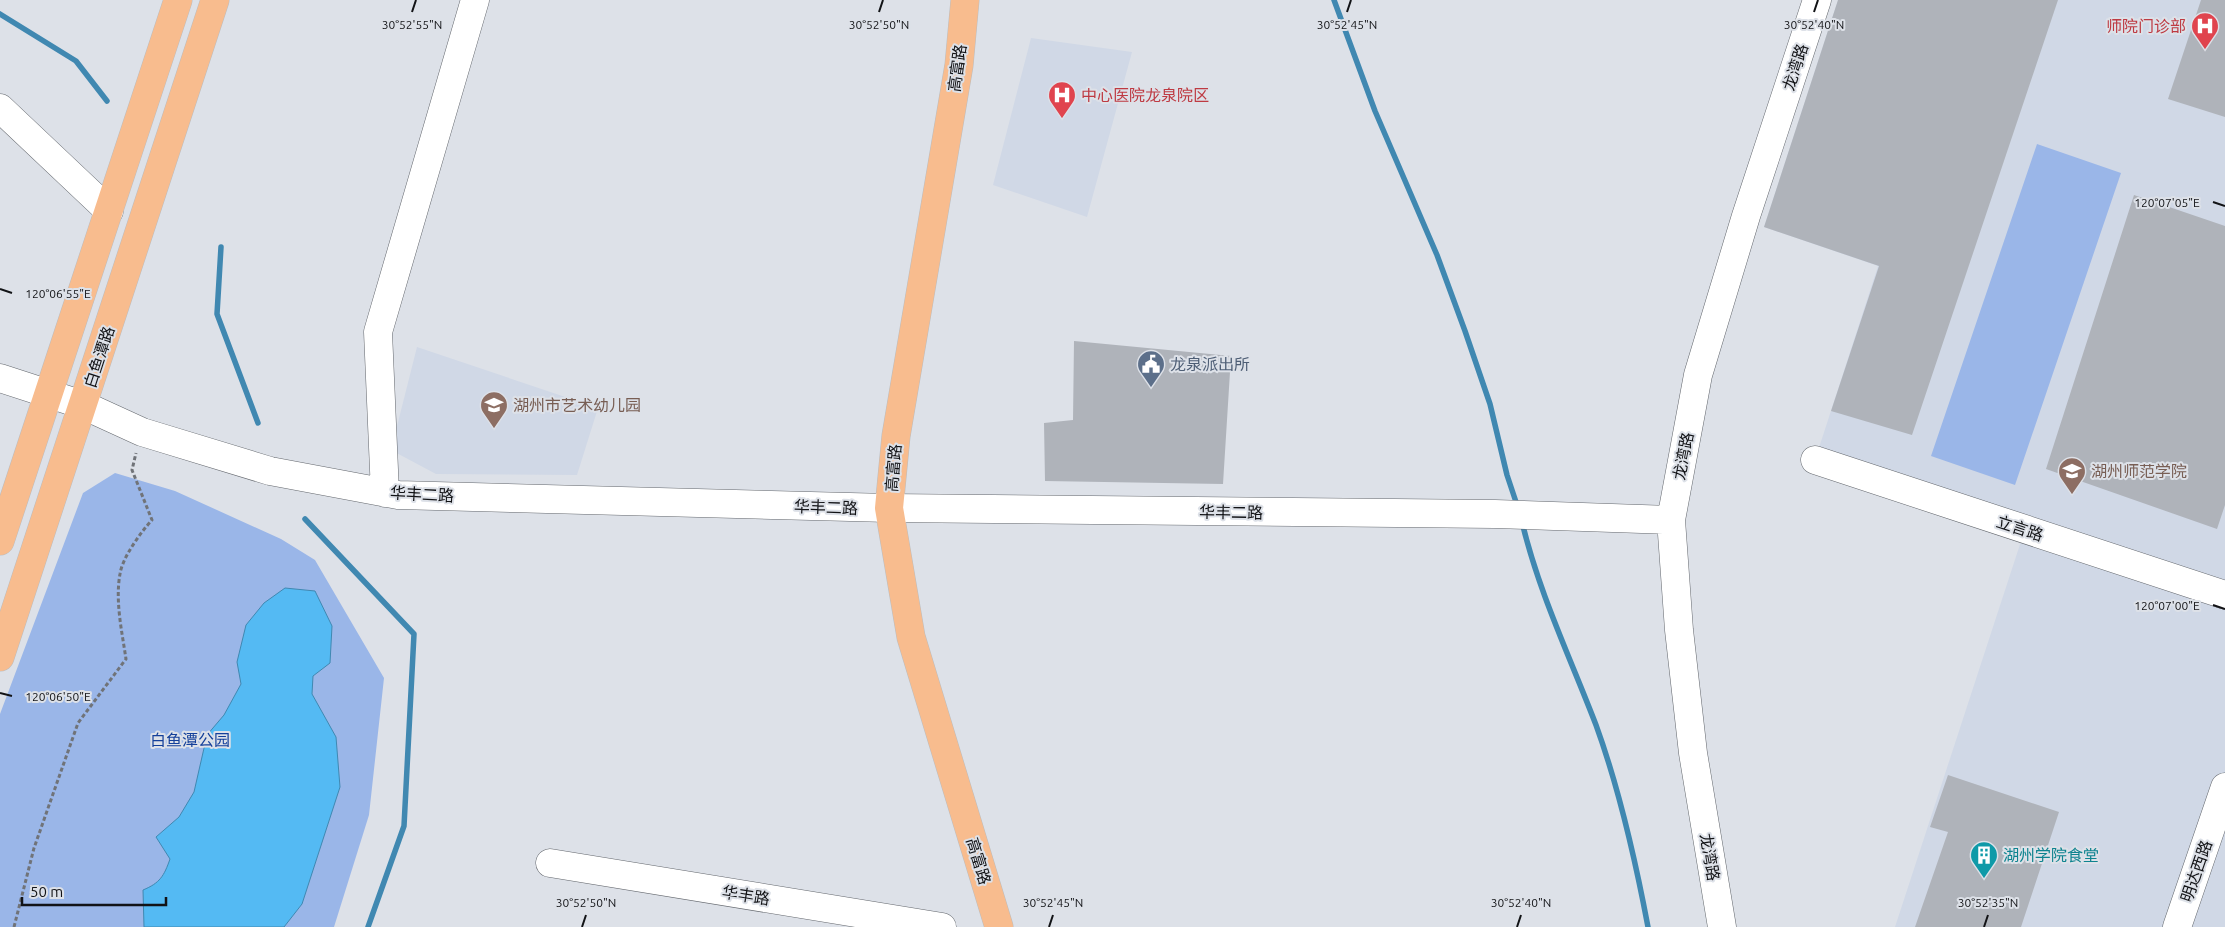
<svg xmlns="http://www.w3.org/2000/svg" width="2225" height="927" font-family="Ubuntu,'Noto Sans SC',sans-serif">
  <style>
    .built { fill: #d0d8e6 }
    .green { fill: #9ab6e8 }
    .water { fill: #54baf3; stroke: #4088b1 }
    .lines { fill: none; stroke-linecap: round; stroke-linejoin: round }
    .stream { stroke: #4088b1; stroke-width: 5.5 }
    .building { fill: #afb3ba }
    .minor-casing { stroke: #64686e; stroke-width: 29 }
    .major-casing { stroke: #bdbdbe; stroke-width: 29 }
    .path { stroke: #707378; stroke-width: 3; stroke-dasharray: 4 2.5; stroke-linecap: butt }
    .minor { stroke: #fff; stroke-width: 28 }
    .major { stroke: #f8bc8e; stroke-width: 28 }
    .ticks { fill: none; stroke: #121316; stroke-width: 2 }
    .labels { text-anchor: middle; stroke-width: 4; stroke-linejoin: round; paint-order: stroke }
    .health-label { font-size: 16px; fill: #be3a42; stroke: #dde1e8; text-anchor: end }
    .street-label { font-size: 16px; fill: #121316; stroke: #dde1e8 }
    .service-label { font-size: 16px; fill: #4e5e75; stroke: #dde1e8; text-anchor: start }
    .education-label { font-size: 16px; fill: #785e54; stroke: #dde1e8; text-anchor: start }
    .park-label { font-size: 16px; fill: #14409a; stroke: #dde1e8 }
    .culture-label { font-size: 16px; fill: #0d838f; stroke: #dde1e8; text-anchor: start }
    .ticks-label { font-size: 12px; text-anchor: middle; fill: #121316; stroke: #dde1e8; stroke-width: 4; stroke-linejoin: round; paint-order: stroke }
  </style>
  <rect width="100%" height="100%" fill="#dde1e8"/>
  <path class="built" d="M1838,0H2225V927H1895L2025,529L1815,460L1878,266L1764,227Z
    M1031,38L1132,52L1087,217L993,185Z
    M417,347L598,408L577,475L436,474L391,450Z"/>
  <path class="green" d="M2037,144L2121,173L2015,485L1931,456Z
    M115,473L175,491L281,539L315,560L384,678L369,815L334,927H0V714L83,493Z"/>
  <path class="water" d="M285,588L315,591L332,626L330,663L313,676L312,694L336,737L340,787L302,904L284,927H144L143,890C160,883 164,876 170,859L156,837L179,817L194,792L207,735L224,715L241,684L237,662L246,625L264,603Z"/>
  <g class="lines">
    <path class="stream" d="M1334,0L1375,111L1437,255L1465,331L1490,404L1507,475L1518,508
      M0,14L76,61L107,101
      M221,247L217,314L258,423
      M305,519L414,634L404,826L368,927
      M1522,522C1539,593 1570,657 1596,725C1620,791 1635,858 1648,927"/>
  </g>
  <path class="building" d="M1838,0H2058L1912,435L1831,411L1879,266L1764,227Z
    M2201,0H2225V117L2168,99Z
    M2134,195L2225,226V505L2217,529L2046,469Z
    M1074,341L1231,356L1223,484L1045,481L1044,423L1073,420Z
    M1948,775L2059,812L2021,927H1915L1948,832L1930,827Z"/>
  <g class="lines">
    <g class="minor-casing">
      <path id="minor" d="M0,108L109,211
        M0,378L83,405L142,432L270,471L398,495L889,508L1495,514L1671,520
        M1815,460L2225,595
        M385,493L378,332L475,0
        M550,863L942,927
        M1722,927L1693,753L1679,630L1671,520L1698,375L1746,216L1817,0
        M2177,927L2225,787"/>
    </g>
    <g class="major-casing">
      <path id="major" d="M965,0L959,65L896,436L889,508L911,637L999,927
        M0,541L178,0
        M0,657L215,0"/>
    </g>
    <path class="path" d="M14,927L34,848L78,723L126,659C122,632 115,601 120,574C122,558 141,532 152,520L132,470L136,453"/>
    <use href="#minor" class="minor"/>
    <use href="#major" class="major"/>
  </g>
  <path class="ticks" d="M412,12L416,0M879,12L883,0M1347,12L1351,0M1814,12L1818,0M2213,202L2225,206M0,289L12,293M2213,605L2225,609M0,693L12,696M582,927L586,915M1049,927L1053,915M1517,927L1521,915M1984,927L1988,915"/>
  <defs>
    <g id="hospital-pin" transform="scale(1.4375)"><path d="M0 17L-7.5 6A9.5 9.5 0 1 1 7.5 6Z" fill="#e0444e" stroke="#dde1e8"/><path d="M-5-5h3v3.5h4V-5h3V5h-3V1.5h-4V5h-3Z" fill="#fff"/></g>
    <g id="civic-pin" transform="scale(1.4375)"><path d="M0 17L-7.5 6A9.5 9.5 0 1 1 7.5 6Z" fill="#5c6f8a" stroke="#dde1e8"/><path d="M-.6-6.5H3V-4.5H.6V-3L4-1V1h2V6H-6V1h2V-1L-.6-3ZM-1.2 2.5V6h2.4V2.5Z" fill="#fff"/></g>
    <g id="school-pin" transform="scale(1.4375)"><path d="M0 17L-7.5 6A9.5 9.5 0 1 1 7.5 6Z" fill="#8d6e63" stroke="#dde1e8"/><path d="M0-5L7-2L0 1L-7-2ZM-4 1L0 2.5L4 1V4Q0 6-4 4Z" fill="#fff"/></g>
    <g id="university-pin" transform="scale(1.4375)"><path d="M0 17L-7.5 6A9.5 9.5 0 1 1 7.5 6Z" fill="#8d6e63" stroke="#dde1e8"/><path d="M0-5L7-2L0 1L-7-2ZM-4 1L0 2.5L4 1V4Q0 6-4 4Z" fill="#fff"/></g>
    <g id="building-pin" transform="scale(1.4375)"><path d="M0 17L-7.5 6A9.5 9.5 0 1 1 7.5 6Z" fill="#0f9aa8" stroke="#dde1e8"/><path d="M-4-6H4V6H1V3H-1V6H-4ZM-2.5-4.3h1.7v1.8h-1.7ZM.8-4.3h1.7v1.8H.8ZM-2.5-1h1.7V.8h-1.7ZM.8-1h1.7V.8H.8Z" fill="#fff"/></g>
  </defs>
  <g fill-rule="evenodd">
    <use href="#hospital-pin" x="2205" y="26"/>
    <use href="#hospital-pin" x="1062" y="95"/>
    <use href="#civic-pin" x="1151" y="364"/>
    <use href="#school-pin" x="494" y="405"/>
    <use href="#university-pin" x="2072" y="471"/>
    <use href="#building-pin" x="1984" y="855"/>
  </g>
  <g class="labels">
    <g class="health-label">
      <text x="2186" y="32">师院门诊部</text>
      <text x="1081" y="101" text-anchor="start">中心医院龙泉院区</text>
    </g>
    <g class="street-label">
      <text transform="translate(1795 67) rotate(-72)" y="6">龙湾路</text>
      <text transform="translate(957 68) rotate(-82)" y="6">高富路</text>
      <text transform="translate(99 357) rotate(-72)" y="6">白鱼潭路</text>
      <text transform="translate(1683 456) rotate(-79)" y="6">龙湾路</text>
      <text transform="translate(893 468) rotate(-85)" y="6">高富路</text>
      <text transform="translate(422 494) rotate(3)" y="6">华丰二路</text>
      <text transform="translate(826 507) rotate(2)" y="6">华丰二路</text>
      <text transform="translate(1231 512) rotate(1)" y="6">华丰二路</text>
      <text transform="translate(2020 528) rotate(18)" y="6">立言路</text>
      <text transform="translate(1710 857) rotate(80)" y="6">龙湾路</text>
      <text transform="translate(979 861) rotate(73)" y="6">高富路</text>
      <text transform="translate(2196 871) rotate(-71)" y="6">明达西路</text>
      <text transform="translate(746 895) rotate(9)" y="6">华丰路</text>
    </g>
    <g class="service-label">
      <text x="1170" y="370">龙泉派出所</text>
    </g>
    <g class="education-label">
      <text x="513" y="411">湖州市艺术幼儿园</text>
      <text x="2091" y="477">湖州师范学院</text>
    </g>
    <g class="park-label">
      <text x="190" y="746">白鱼潭公园</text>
    </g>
    <g class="culture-label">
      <text x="2003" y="861">湖州学院食堂</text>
    </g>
  </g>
  <g class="ticks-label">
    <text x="412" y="29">30°52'55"N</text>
    <text x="879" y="29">30°52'50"N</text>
    <text x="1347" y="29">30°52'45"N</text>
    <text x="1814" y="29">30°52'40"N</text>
    <text x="2167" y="207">120°07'05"E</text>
    <text x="58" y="298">120°06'55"E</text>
    <text x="2167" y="610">120°07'00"E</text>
    <text x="58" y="701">120°06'50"E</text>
    <text x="586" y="907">30°52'50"N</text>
    <text x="1053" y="907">30°52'45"N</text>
    <text x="1988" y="907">30°52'35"N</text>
    <text x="1521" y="907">30°52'40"N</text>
  </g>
  <path d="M22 897v8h144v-8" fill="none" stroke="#121316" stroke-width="2.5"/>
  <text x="30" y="897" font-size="15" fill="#121316" stroke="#dde1e8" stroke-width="4" paint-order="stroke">50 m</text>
</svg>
